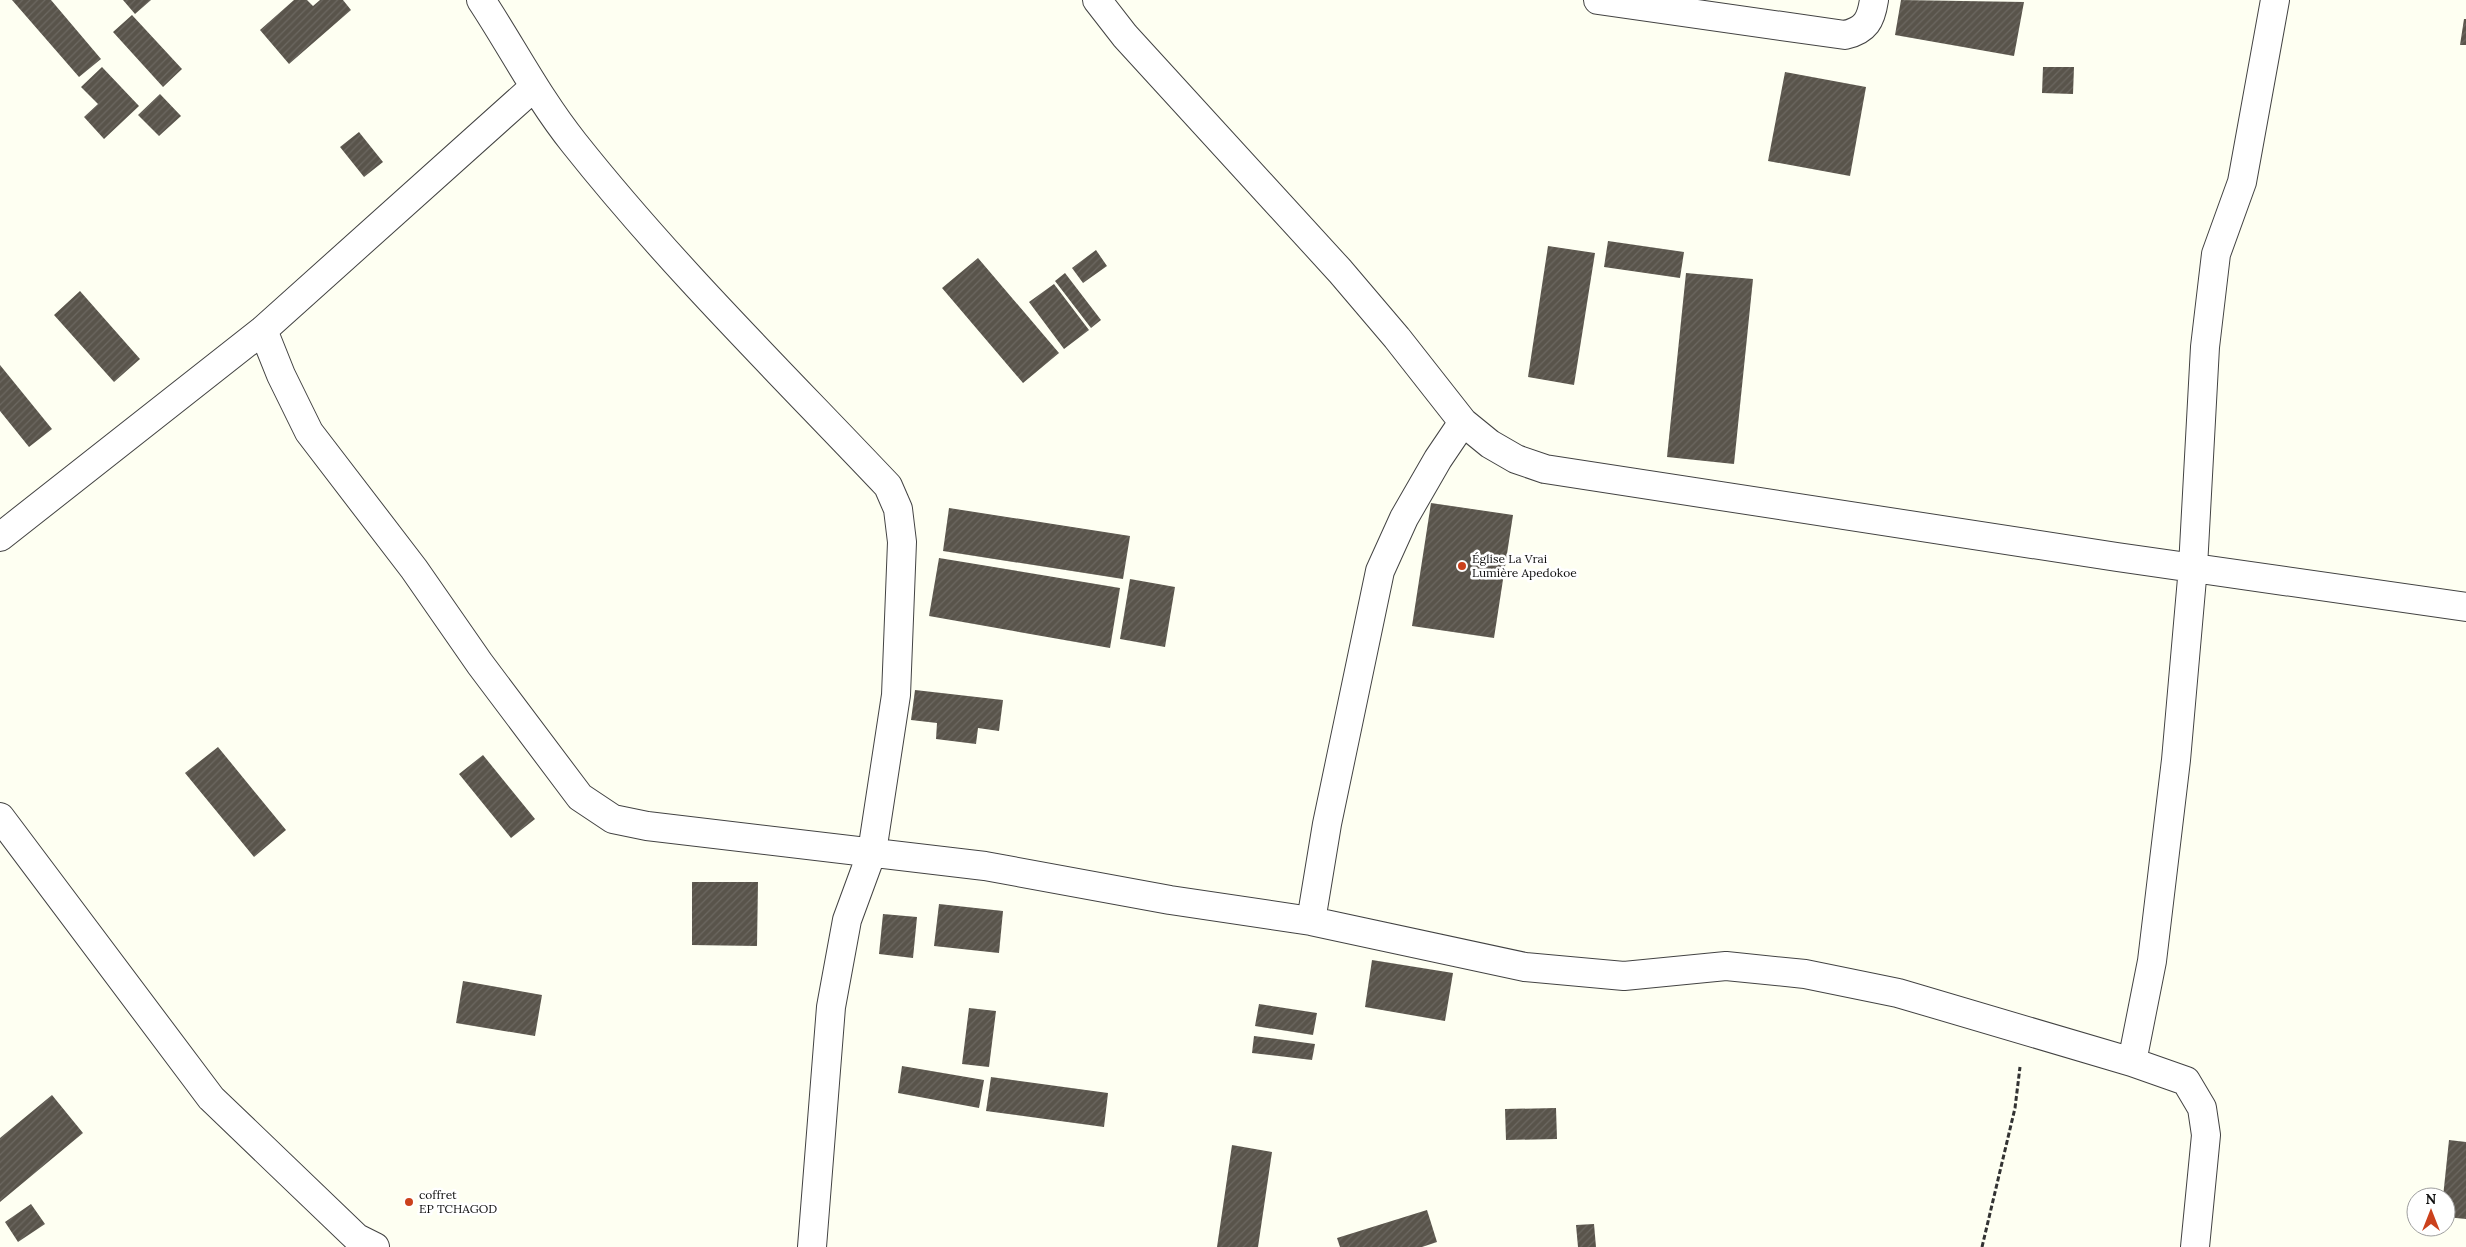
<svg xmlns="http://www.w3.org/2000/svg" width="2466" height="1247" font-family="Lora,serif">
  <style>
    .building { fill: url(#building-hatch) }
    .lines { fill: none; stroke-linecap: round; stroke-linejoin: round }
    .minor-casing { stroke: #434343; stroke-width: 30 }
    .path { stroke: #323232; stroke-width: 3; stroke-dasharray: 5 2.5; stroke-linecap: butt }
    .minor { stroke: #fff; stroke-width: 28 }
    .poi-dot { fill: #cb411c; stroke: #fff; stroke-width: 2 }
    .labels { text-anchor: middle; stroke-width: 5; stroke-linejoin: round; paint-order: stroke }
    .poi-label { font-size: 12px; fill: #101010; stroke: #fff; text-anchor: start }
  </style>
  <defs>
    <pattern id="building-hatch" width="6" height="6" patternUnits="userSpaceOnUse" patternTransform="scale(1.25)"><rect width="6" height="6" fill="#59544b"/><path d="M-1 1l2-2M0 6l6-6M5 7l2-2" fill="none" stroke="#6c6861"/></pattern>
  </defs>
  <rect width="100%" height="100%" fill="#fefff2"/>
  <path class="building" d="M12,0H51L101,59L79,77Z
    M123,0H151L135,14Z
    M294,0H307L313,6L320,0H343L351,10L289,64L260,30Z
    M1901,0L2024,2L2014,56L1895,35Z
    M132,15L182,69L163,87L113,32Z
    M2464,19H2466V45H2460Z
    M102,67L139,106L104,139L84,117L98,104L81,87Z
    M2043,67H2074L2073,94L2042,93Z
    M1785,72L1866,87L1850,176L1768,161Z
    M160,94L181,116L159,136L138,115Z
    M359,132L383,162L364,177L340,147Z
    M1608,241L1684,252L1680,278L1604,267Z
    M1548,246L1595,253L1574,385L1528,377Z
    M1096,250L1107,266L1083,283L1072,268Z
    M978,258L1059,353L1023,383L942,288Z
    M1065,273L1101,320L1091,328L1055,281Z
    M1686,273L1753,279L1734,464L1667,457Z
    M1054,284L1089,330L1064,349L1029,302Z
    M80,291L140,359L114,382L54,315Z
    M0,365L52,429L29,447L0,411Z
    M1431,503L1513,515L1494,638L1412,626Z
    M949,508L1130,536L1123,579L943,551Z
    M939,558L1120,588L1110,648L929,616Z
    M1130,579L1175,587L1165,647L1120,639Z
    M915,690L1003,700L999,731L978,728L976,744L936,739L937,723L911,720Z
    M218,747L286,830L254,857L185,773Z
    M483,755L535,819L511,838L459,774Z
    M692,882H758L757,946L692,945Z
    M939,904L1003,911L999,953L934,946Z
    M883,914L917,917L913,958L879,954Z
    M1372,960L1453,973L1445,1021L1365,1007Z
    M463,981L542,995L535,1036L456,1023Z
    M1259,1004L1317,1013L1313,1035L1255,1026Z
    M969,1008L996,1011L989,1067L962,1064Z
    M1254,1036L1315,1044L1312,1060L1252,1053Z
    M902,1066L984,1080L979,1108L898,1093Z
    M991,1077L1108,1093L1104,1127L986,1111Z
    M52,1095L83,1133L0,1202V1138Z
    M1556,1108L1557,1139L1506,1140L1505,1109Z
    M2449,1140L2466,1142V1219L2446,1217V1197H2443Z
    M1232,1145L1272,1152L1258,1247H1217Z
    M31,1204L45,1224L18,1242L5,1222Z
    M1427,1210L1437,1242L1422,1247H1340L1337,1238Z
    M1594,1224L1596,1247H1578L1576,1225Z"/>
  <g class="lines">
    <g class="minor-casing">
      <path id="minor" d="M481,0C512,47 538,98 574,143C670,264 781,373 888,486L898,509L902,542L896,695L872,852L847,920L831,1007L812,1247
        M1097,0L1125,36L1340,271L1397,338L1463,422L1490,444L1516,459L1545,469L2117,557L2466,607
        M1598,0L1845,35C1866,30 1871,20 1874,0
        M263,330L281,375L309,432L414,569L480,664L580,797L613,819L647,826L985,866L1170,900L1311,921L1525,967L1624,976L1726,966L1805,974L1898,993L2132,1062L2186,1081L2202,1108L2206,1135L2195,1247
        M0,537L263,330L534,87
        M0,817L211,1098L357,1238L375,1247
        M1311,921L1327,824L1380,571L1404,518L1438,459L1463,422
        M2132,1062L2152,961L2176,760L2193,567L2205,347L2216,254L2242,182L2275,0"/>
    </g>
    <path class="path" d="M1982,1247L2015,1108L2020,1067"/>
    <use href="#minor" class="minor"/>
  </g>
  <g class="poi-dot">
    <circle cx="1462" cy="566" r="5"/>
    <circle cx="409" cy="1202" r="5"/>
  </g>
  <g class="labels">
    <g class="poi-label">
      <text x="1472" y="563">Église La Vrai<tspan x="1472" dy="14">Lumière Apedokoe</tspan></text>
      <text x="419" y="1199">coffret<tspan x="419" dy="14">EP TCHAGOD</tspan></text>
    </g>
  </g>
  <g transform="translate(2431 1212)"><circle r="24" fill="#ffffff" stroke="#9f9f9f"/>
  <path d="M0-4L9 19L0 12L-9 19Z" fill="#cb411c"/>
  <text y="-8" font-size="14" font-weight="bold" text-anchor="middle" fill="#101010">N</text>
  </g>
</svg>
